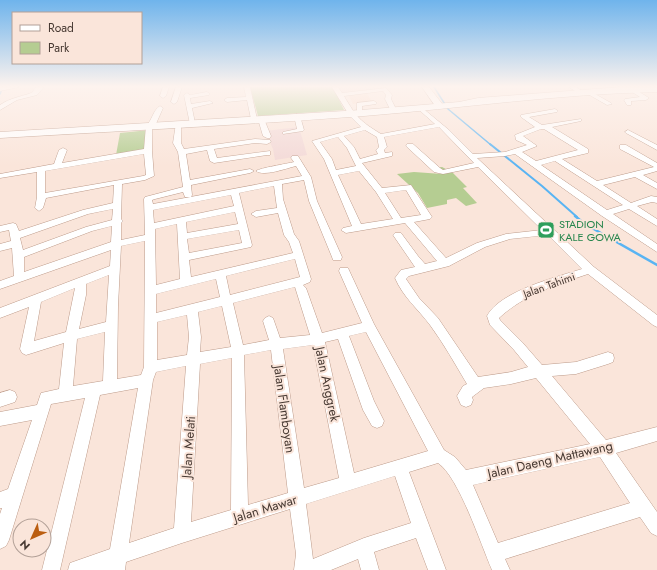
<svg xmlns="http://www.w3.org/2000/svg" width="657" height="570" font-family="Jost,sans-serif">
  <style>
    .built { fill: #fad8c6 }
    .education { fill: #f3d9d7 }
    .green { fill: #b5cd92 }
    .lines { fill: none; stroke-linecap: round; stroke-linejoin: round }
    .stream-far2 { stroke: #59b4f3; stroke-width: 1.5 }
    .stream-far1 { stroke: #59b4f3; stroke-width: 2 }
    .stream { stroke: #59b4f3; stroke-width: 2.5 }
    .minor-casing { stroke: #bd9b8a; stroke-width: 1 }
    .major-casing { stroke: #bd9b8a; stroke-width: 1 }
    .highway-casing { stroke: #bd9b8a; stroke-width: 1 }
    .minor { fill: #fff; fill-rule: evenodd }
    .major { fill: #fff; fill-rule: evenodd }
    .highway { fill: #fff; fill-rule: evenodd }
    .labels { text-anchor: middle; stroke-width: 4; stroke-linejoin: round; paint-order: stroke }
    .leisure-label { font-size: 11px; fill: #27864d; stroke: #fae5da; text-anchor: start }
    .street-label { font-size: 11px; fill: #473932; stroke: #fae5da }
    .near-street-label { font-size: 13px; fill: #473932; stroke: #fae5da }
  </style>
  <rect width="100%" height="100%" fill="#fae5da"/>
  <path class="built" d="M367,93L372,102L353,104L348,94Z"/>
  <path class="education" d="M338,87H383L385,89L341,93Z
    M299,127L307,155L275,160L273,149L265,131Z"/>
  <path class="green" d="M250,87H333L344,110L258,116Z
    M149,130L147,151L116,155L120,133Z
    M442,167L452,172L467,187L463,188L477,203L466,206L456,198L447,200V204L427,208L418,193L397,174L414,172L442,174L436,168Z"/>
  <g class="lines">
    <path class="stream-far2" d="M434,87L448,109L491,145
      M0,94L3,87"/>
    <path class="stream-far1" d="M490,144L542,186L577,217"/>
    <path class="stream" d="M575,216L585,224L657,265"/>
    <g class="minor-casing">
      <path id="minor" d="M0,87H19L0,91Z
        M37,87H44L37,95L17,100L0,110V105C10,98 20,97 31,93C35,91 33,89 37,87Z
        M163,87H169L166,96L163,98L160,96Z
        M176,87H182L177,102L174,104L171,102Z
        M244,87H250L257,119L256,120L251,119L247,100L227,102L224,100L227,98L246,97Z
        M332,87H338L342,93L386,88L392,95L391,99L396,109L395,110L390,109L385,99L386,95L383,91L344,96C357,118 360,121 381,134L435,124L418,109L417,108L420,106L449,130L473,154L505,152L527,145L516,140L515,135L535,127L521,117V115L555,109L558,111L557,112L529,117L542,125L581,119V121L552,127L588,149V153L562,159L597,181L654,167L620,149V145H626L657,163V171L643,175L657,183V189L635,177L603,185L631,203L651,196L657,197V203L652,202L637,206L657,219V226L629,209L613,214L657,244V252L602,216L515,154L505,156L477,158L594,267L657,315V327L653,325L588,274C556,285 525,294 499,318L500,320L522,342L542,365L576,362L608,352L613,354L614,358L613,362L608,364L576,374L552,376L606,440L657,427V441L616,453L657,512V536L651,533L640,517L505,559L510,570H492C481,545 459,477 438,463L409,472L446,570H428L416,538L374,552L379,570H361L358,559L331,570H294L296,554L290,509L182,543L126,562L125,570H68L70,563L110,549L138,388L100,395L60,570H42L85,398L51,404L9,540L6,546L0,549V514L2,508H0V492L8,489L32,420L0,426V412L37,405L41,393L59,389L64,343L26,355L22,353L20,349L29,307L0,318V308L110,266L111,250L0,289V281L14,276L12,248L0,251V244L11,241L9,230L0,232V226L13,223L16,224L19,231L83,210L113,203L114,185L46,198L43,208L39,211L35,208L37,197V172L0,178V174L54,164L59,150L63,148L67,150L62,163L144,149L146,126C152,121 153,110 160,106L163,108L155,126L152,128V151L154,176L145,180L122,184L121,219L123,221L121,223V240L145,235L144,199L145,197L183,187L178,152L173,143L176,123L181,124V143L184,149L255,139L270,140L271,142L267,144L255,143L214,149L217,158L270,151V155H267L214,163L210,161L207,150L186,154L190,180L250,169L254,171L250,173L191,185L192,195L191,197H185L183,192L155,199L152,200L153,204L302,176L296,166C287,168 264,177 256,171C260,168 286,164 294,162L291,158L292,156H298L311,177L317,201L342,257L341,260H333L332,257L309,201L304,180L282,184L283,199L294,234L299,241L311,279L310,282L303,285L306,288L322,333L362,323L339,271L340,268H348L374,324L444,450L455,457L466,470L590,444L536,378L511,384L484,388L472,397L473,400L471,405L466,407L461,405L457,396L463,386L467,384C455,364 444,344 430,325C418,309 403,297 395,278L401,270L415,267L393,235L395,233H401L418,256L425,264L437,261L405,223L346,233L341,230L343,228L352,226L324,159L312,141L361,127L349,115ZM439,127L474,163L443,170L440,168L413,144H407L406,146L434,172L443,174L478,167L542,230L506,234L477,243L446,258L414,222L430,219L432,217L411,185L382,188L362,163L392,156V152L385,153L384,150L387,147L384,137ZM541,129H544L578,150L536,161L522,152L537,146L523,136ZM365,130L377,137L379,147L376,150L378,154L360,159L354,147L344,136ZM338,137L347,148L356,166L336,170L332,159L320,142ZM144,154L146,175L143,176L45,193V171ZM555,161L623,205L607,210L541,165ZM359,171L376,192L393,219L361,224L338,175ZM274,186L277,208L256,211L251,214L256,217L278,213L284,235L289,242L293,253L191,277L189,260L251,247L252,245L239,193ZM406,190L421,215L401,218L385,193ZM231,195L234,206L154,223L153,210ZM113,209L112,220L86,227L23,250L20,238L88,214ZM235,212L238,224L187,233L186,222ZM177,224L180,279L156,285L155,229ZM112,226L111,242L24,272V257L92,231ZM239,230L242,243L189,253L187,239ZM548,235L582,269C557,277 500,291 487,316L490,325L514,350L528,367L511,372L478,377L438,318L419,298L406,279L409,276L449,266L485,247L510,239ZM145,241L144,367L141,375L117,379L118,306L121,246ZM295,259L300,277L230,295L226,276ZM109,275L106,322L79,329L86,295V284ZM216,279L220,297L156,313V294ZM295,287L310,335L280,338L273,318L269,316L265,318L263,321L269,340L243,345L233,303ZM75,288L66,332L34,341L41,302ZM222,306L231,347L200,352L201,337L198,312ZM187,315L189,337L187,355L157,360V322ZM105,332L103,381L73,386L77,339ZM366,332L428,451L354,473L325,342L338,339L363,410L372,426L377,428L382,426L384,421L374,401L349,336ZM313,345L339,478L304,488L283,349ZM271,350L288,493L248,505L244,355ZM232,358L231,510L191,522L200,364ZM186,366L174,528L129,543L153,380L156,372ZM600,457L630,503L498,543L473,485ZM395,476L411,523L364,538L313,559L306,504Z
        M569,87H576L585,93L580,94Z
        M629,88H633L649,98L646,100L631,101V105H627L624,100L625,99L640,97L629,90Z
        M588,90L611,103L612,104L607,105L586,93L585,92Z
        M207,92L210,94L209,95L190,98L191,104L210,101L213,103L192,108L195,123L190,124L184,95L187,93L190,95Z
        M374,101L377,103L376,104L362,106V112L357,111V103Z
        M297,114L300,116L304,130L303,131L283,134V132L297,129L294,116Z
        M261,117L264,119L271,136L270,138H267L263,136L258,119Z
        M628,130L657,145V150L626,133L625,132Z
        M10,390L15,392L17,397L15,402L0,407V393Z"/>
    </g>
    <g class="major-casing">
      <path id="major" d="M422,87H429L443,105L442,107H436Z"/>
    </g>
    <g class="highway-casing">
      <path id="highway" d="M621,87H657V92C559,94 462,108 364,116C243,125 121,131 0,138V132L361,110L459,102L478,98Z"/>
    </g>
    <use href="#minor" class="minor"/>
    <use href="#major" class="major"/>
    <use href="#highway" class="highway"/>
  </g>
  <linearGradient id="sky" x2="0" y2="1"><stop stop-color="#6fb4ec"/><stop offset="0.52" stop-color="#fdf3ee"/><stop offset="1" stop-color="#fdf3ee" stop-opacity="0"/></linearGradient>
  <rect width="657" height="166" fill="url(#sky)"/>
  <defs>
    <g id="stadium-square" transform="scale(0.9)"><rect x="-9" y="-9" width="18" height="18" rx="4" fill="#2e9e5b" stroke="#fae5da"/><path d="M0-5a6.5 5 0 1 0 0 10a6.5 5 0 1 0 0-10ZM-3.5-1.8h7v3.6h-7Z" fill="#fff"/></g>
  </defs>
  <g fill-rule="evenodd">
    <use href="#stadium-square" x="546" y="230"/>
  </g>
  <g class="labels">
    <g class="leisure-label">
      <text x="559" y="228">STADION<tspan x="559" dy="13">KALE GOWA</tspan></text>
    </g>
    <g class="street-label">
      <text transform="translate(549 285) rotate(-20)" y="4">Jalan Tahimi</text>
    </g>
    <g class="near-street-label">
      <text transform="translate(328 384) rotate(78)" y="5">Jalan Anggrek</text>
      <text transform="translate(285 409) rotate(82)" y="5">Jalan Flamboyan</text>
      <text transform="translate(188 447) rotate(-86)" y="5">Jalan Melati</text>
      <text transform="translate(550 459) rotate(-13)" y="5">Jalan Daeng Mattawang</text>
      <text transform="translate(265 508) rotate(-17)" y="5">Jalan Mawar</text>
    </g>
  </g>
  <rect x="12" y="12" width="130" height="52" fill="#fae5da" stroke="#b2a097"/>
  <rect x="20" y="25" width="20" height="6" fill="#ffffff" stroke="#b2a097"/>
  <text x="48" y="32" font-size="12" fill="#473932">Road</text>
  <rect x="20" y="42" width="20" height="12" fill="#b5cd92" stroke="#b2a097"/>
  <text x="48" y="52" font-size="12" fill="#473932">Park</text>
  <g transform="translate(32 538) rotate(225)"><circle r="19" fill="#fae5da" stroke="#b2a097"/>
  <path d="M0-3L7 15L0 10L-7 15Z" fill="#bb5e11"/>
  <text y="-6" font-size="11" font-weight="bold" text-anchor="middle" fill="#473932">N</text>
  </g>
</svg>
